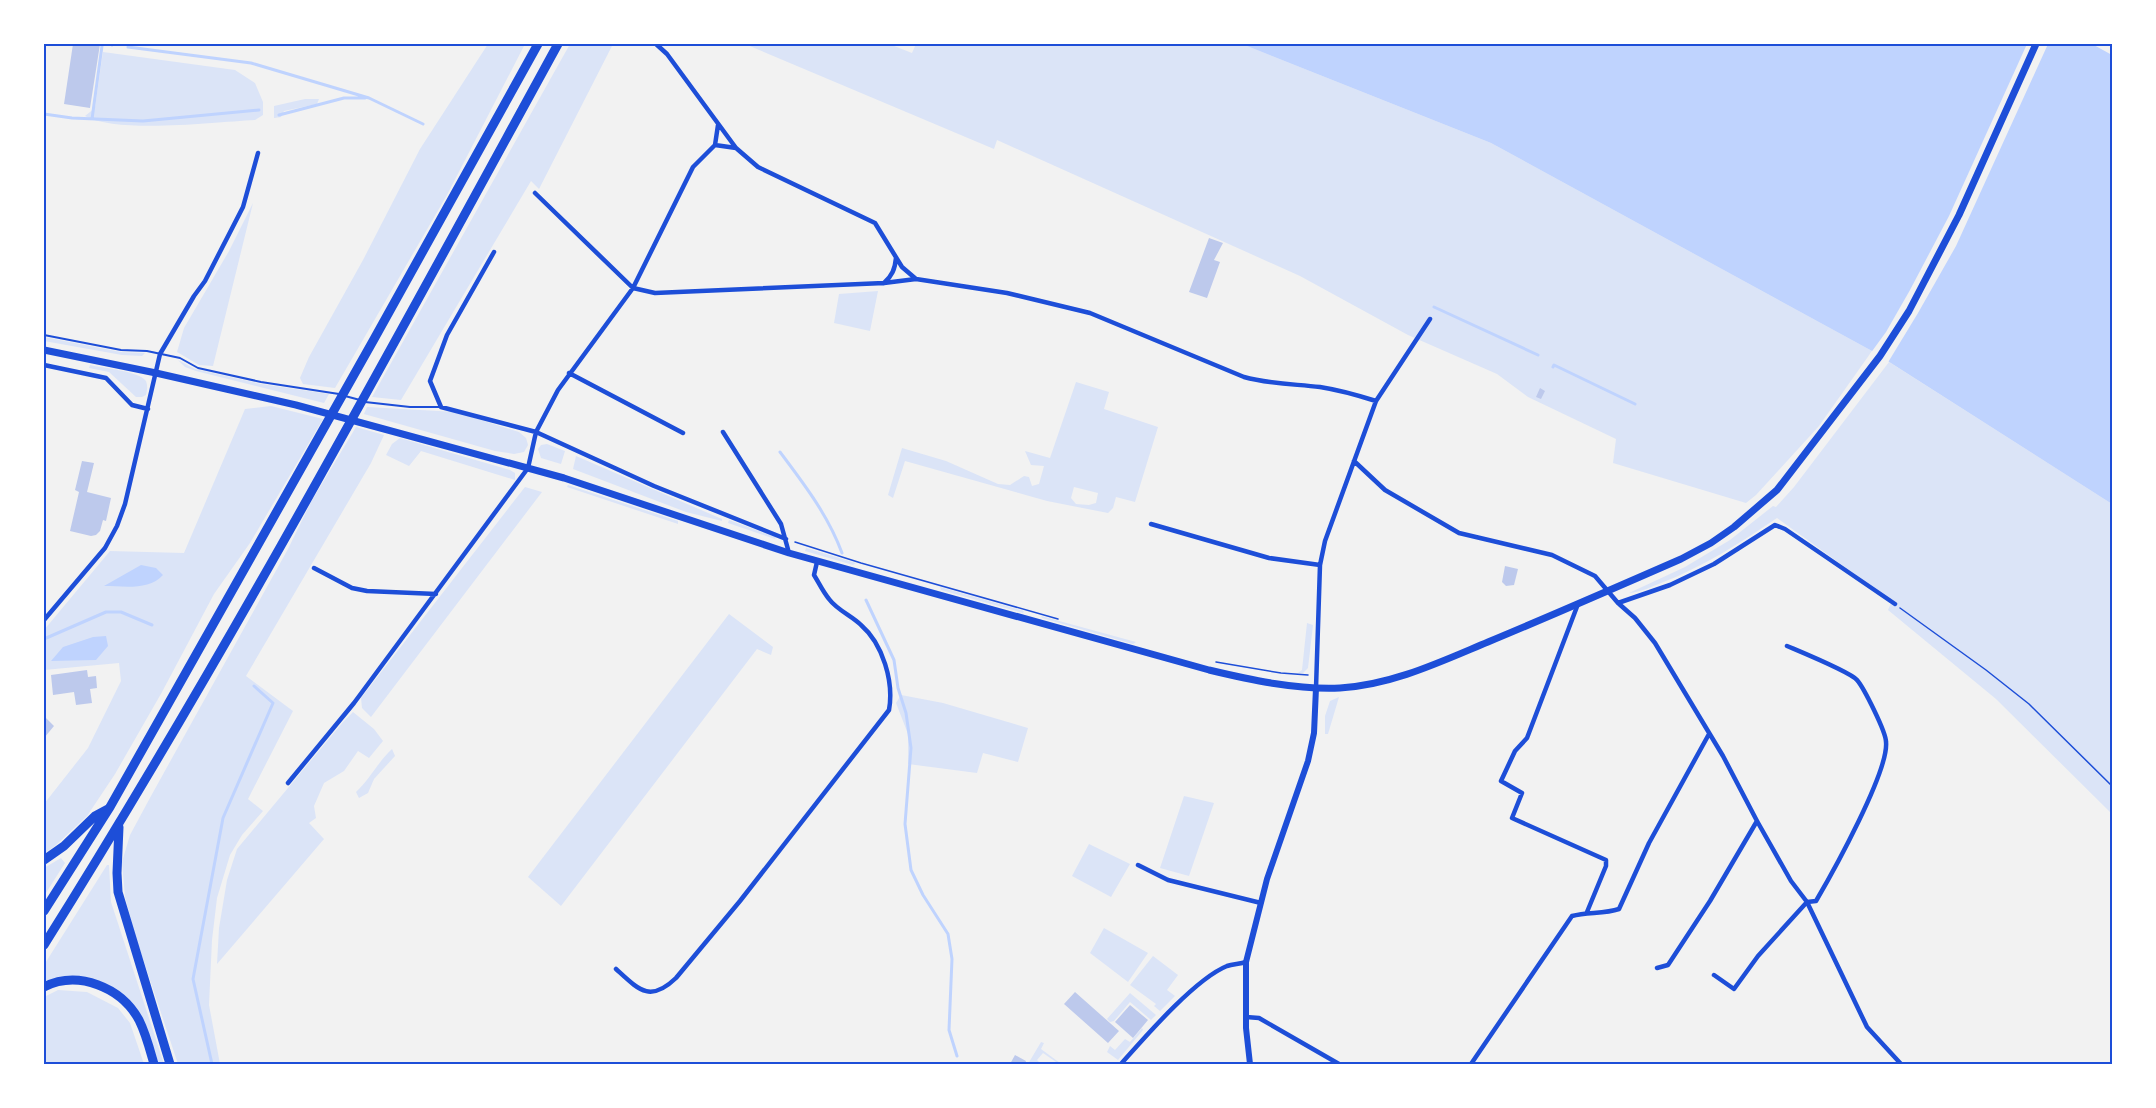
<svg xmlns="http://www.w3.org/2000/svg" width="2156" height="1108" font-family="'IBM Plex Serif',serif">
  <style>
    .green { fill: #dbe4f7; fill-rule: evenodd }
    .water { fill: #bfd3fe }
    .pier { fill: #f2f2f2 }
    .lines { fill: none; stroke-linecap: round; stroke-linejoin: round }
    .stream { stroke: #bfd3fe; stroke-width: 3 }
    .building { fill: #bdc9ec }
    .path { stroke: #1d4ed8; stroke-width: 1.5 }
    .service { stroke: #1d4ed8; stroke-width: 2 }
    .minor { stroke: #1d4ed8; stroke-width: 4.5 }
    .tertiary { stroke: #1d4ed8; stroke-width: 6 }
    .secondary { stroke: #1d4ed8; stroke-width: 7 }
    .motorway { stroke: #1d4ed8; stroke-width: 9 }
    .neatline { fill: none; stroke: #1d4ed8; stroke-width: 2 }
  </style>
  <rect width="100%" height="100%" fill="#f2f2f2"/>
  <path class="green" d="M488,44H525L447,195L335,388L303,384L300,378L309,357L363,260L420,149Z
    M570,44H613L539,189L531,181L401,400L372,397Z
    M745,44H889L912,53L916,44H1242L1491,143L1872,351L1819,426L1756,495L1746,503L1613,463L1616,439L1528,397L1497,374L1408,335L1300,276L997,140L994,149Z
    M103,52L235,70L255,83L263,102V115L255,120C215,122 117,134 85,116L95,108Z
    M305,99H319L317,104L284,111L281,117L274,118V106Z
    M253,203L213,366L199,365L177,352L184,328L229,251Z
    M878,291L870,331L834,323L839,294Z
    M44,337L121,352L145,353L142,356L122,355L44,341Z
    M178,360L195,369L261,384L329,394L324,403L196,371L185,367Z
    M1889,362L2112,504V814L1996,699L1888,610L1892,601L1777,518C1740,543 1703,567 1661,583C1651,587 1641,592 1629,593L1685,567L1730,540L1773,506L1776,507L1794,487Z
    M90,365C102,368 139,371 146,381C148,386 147,391 146,395L142,397H136L109,372L89,368Z
    M1076,382L1109,392L1104,409L1158,427L1135,502L1116,497L1113,508L1108,513L1047,501L905,461L893,498L888,495L902,448L946,461L998,484L1010,485L1024,476L1029,477L1032,486L1039,484L1044,466L1031,465L1025,451L1050,458ZM1074,487L1098,493L1096,503L1089,505L1076,504L1071,498Z
    M271,406L323,419L250,543L214,594L162,692L115,774L87,816L56,845L44,854V804L88,748L121,681L119,663L44,670V630L110,551L184,553L245,409Z
    M367,407L456,412L519,432L526,438L528,445L524,452L514,454L495,451L364,414Z
    M356,427L384,435L371,463L246,676L293,711L248,799L263,811L242,835L230,855L217,898L212,940L209,1005L220,1064H178L135,935L125,897L122,862L130,835L151,796L288,549L311,502Z
    M400,438L510,470L515,473V480L421,451L409,466L386,455L392,444Z
    M547,444L565,451L561,464L541,458L538,449L541,445Z
    M576,456L722,519V521L686,512L573,469Z
    M568,485L678,521V524L567,487Z
    M525,487L542,492L371,717L362,708L361,698Z
    M729,520L776,537L775,539L728,523Z
    M806,548L856,563L853,565L805,551Z
    M940,587L1024,611L1023,613L941,590Z
    M729,614L773,647L771,655L757,649L561,906L528,877Z
    M1041,616L1136,642L1133,644L1042,618Z
    M1307,623L1313,625L1308,668L1303,673H1298L1302,670Z
    M901,695L943,703L1028,728L1018,762L983,753L977,773L908,764V734L896,703Z
    M1339,697L1328,734H1325V716L1330,701Z
    M353,712L374,729L383,741L369,758L358,751L344,771L324,783L314,806L316,818L309,823L324,839L217,964L219,928L227,880L237,849L343,722Z
    M392,749L395,756L374,779L368,793L359,798L356,792C370,779 378,762 392,749Z
    M1184,796L1214,803L1189,876L1160,868Z
    M1089,844L1130,864L1111,897L1072,876Z
    M61,858L65,863L44,896V868Z
    M107,865H109L111,902L164,1064H159L146,1025L105,985L44,983V965Z
    M1104,928L1148,953L1128,982L1090,953Z
    M1153,956L1178,975L1167,990L1175,996L1160,1011L1154,1006L1156,1004L1130,985Z
    M58,990L87,992L118,1008L130,1023L144,1064H44V997Z
    M1130,993L1156,1015L1151,1020L1130,1002L1114,1021L1110,1022L1107,1019Z
    M1142,1028L1143,1030L1118,1060L1107,1052L1110,1046L1115,1050L1125,1039L1130,1042Z
    M1041,1042L1044,1043L1041,1049L1060,1063L1059,1064L1043,1053L1037,1060L1039,1062L1037,1064H1028Z"/>
  <path class="water" d="M1242,44H2092L2112,55V504L1872,351L1491,143Z
    M141,565L156,568L163,575C149,591 123,586 104,586Z
    M106,636L108,646L96,660L51,661L63,647L93,637Z"/>
  <path class="pier" d="M2027,44H2048L1956,246L1918,313L1887,364L1870,354L1886,332L1910,290L1949,216Z"/>
  <g class="lines">
    <path class="stream" d="M111,44L112,45
      M128,47L251,63L369,98L423,124
      M44,114L72,118L143,121L259,110
      M279,115L344,98H365
      M92,119L102,46
      M1434,307L1538,355
      M1553,367L1554,365L1635,404
      M780,452C804,484 828,515 842,553
      M866,600L894,660L898,688L906,713L911,748L905,824L911,870L923,895L948,934L952,959L949,1030L957,1056
      M44,639L106,612H121L152,625
      M212,1064L193,979L223,818L273,703L254,686"/>
  </g>
  <path class="building" d="M73,44H100L90,108L64,104Z
    M1209,238L1223,243L1214,260L1220,262L1207,298L1189,292Z
    M1540,388L1545,391L1541,399L1536,397Z
    M82,461L94,463L87,492L111,498L106,521L103,520L100,531L96,535L91,536L70,531L79,492L75,490Z
    M1505,566L1518,569L1514,585L1506,586L1502,582Z
    M87,670L88,677L96,676L97,688L90,689L92,703L76,705L74,692L53,695L51,675Z
    M44,716L54,726L44,738Z
    M1075,992L1119,1031L1108,1043L1064,1004Z
    M1130,1005L1148,1020L1133,1038L1115,1022Z
    M1015,1055L1026,1061L1025,1064H1010Z"/>
  <g class="lines">
    <path class="path" d="M795,542L861,563L1058,619
      M1900,608L1986,670L2029,704L2112,786
      M1216,662L1281,673L1308,675"/>
    <path class="service" d="M44,335L121,350L147,351L180,358L198,368L261,382L339,394
      M345,396L360,400
      M365,402L410,407H440"/>
    <path class="minor" d="M656,44L667,54L736,148L758,167L875,223L902,267L916,279
      M715,145L736,148
      M535,193L633,288L655,293L884,283L916,279L1007,293L1090,313L1244,377C1269,384 1294,384 1320,387C1339,390 1357,395 1376,401
      M494,252L447,335L430,381L441,407L536,432L654,486L786,539
      M884,283C892,276 895,269 896,258
      M44,365L106,378L132,405L148,409
      M569,373L683,433
      M723,432L781,524L789,553
      M1354,461L1385,490L1459,533L1552,555L1595,576L1618,603L1635,618L1655,643L1723,756L1757,821L1791,881L1807,902L1867,1027L1901,1064
      M1151,524L1269,558L1320,565
      M314,568L352,588L367,591L436,594
      M1618,603L1670,585L1714,564L1775,525L1785,529L1895,604
      M1578,604L1527,738L1515,751L1501,781L1522,793L1512,818L1606,860V866L1587,912
      M44,620L105,548L117,526L125,504L160,354L194,296L205,281L243,207L258,153
      M1787,646C1801,652 1850,672 1857,680C1864,688 1886,732 1886,742C1889,771 1833,872 1816,901L1807,902
      M1316,688L1320,565L1325,541L1376,401L1430,319
      M288,783L354,703L528,468L536,432L558,390L633,288L693,167L715,145L718,125
      M1138,865L1168,880L1261,903
      M1657,968L1668,965L1710,901L1757,821
      M616,969C639,990 650,1003 676,978L740,901L889,710C894,682 883,644 861,625C852,616 837,610 829,599C823,592 819,583 814,575L817,562
      M1714,975L1734,989L1758,956L1807,902
      M1246,1017L1259,1018L1339,1064
      M1121,1064C1145,1037 1195,979 1227,966C1233,964 1240,964 1246,962
      M1471,1064L1572,916C1588,912 1604,914 1619,909L1649,843L1709,734"/>
    <path class="tertiary" d="M1250,1064L1246,1028V962L1267,879L1308,761L1314,733L1316,688"/>
    <path class="secondary" d="M44,350L156,373L296,405L564,478L789,553L1209,670C1251,680 1297,690 1340,688C1392,685 1440,662 1488,642C1553,615 1617,587 1681,559L1711,543L1734,527L1777,490L1880,356L1909,311L1959,215L2036,44"/>
    <path class="motorway" d="M119,827L117,873L118,892L170,1064
      M44,860L64,846L95,816L108,809
      M44,911L110,807L373,341L538,44
      M44,945C228,652 392,347 558,44
      M44,987C78,970 121,987 139,1020C146,1034 150,1050 154,1064"/>
  </g>
  <rect width="2156" height="1108" fill="none" stroke="#ffffff" stroke-width="90"/>
  <rect x="45" y="45" width="2066" height="1018" class="neatline"/>
</svg>
